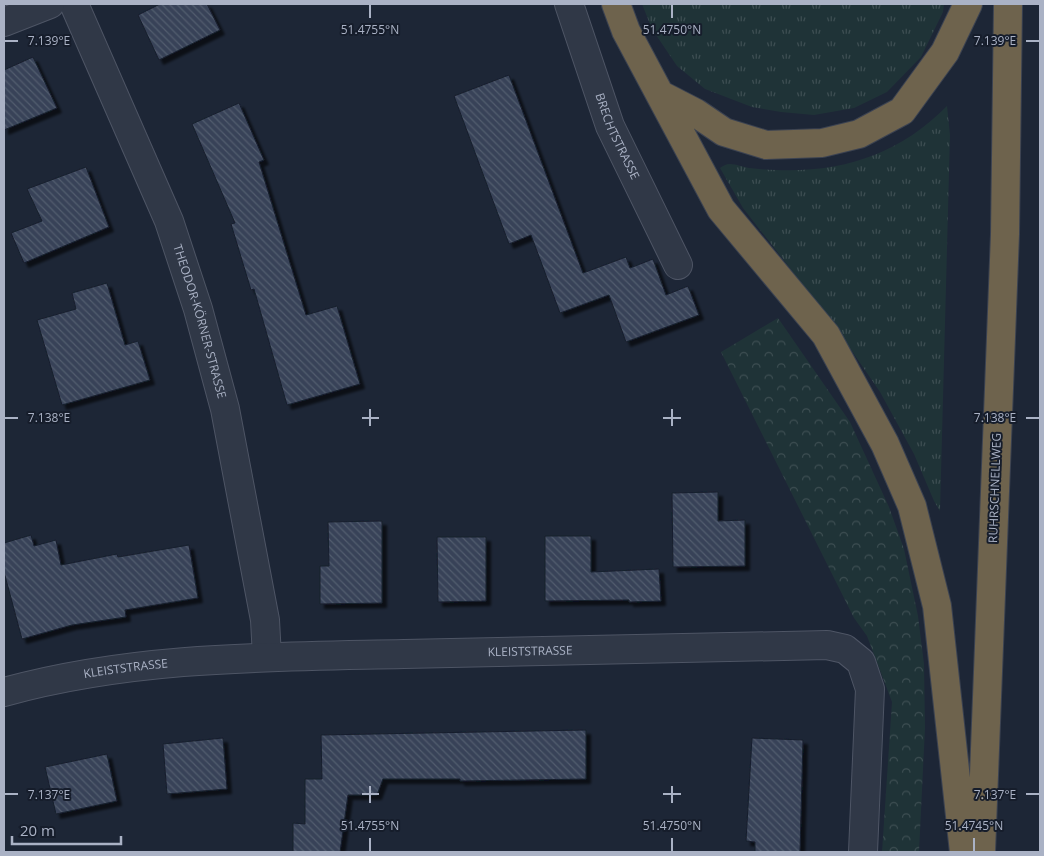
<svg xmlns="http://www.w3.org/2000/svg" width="1044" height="856" font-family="'Open Sans',sans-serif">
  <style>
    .grass { fill: url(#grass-tufts) }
    .forest { fill: url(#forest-crowns) }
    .building { fill: url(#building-back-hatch); stroke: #181f2d; filter: url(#shadow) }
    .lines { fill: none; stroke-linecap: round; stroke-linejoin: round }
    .minor-casing { stroke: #4e5565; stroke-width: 30 }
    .highway-casing { stroke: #3b4251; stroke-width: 30 }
    .minor { stroke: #303847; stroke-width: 28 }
    .highway { stroke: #6e634d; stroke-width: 28 }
    .ticks { fill: none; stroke: #aab2c5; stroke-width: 2 }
    .labels { text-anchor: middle; stroke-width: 4; stroke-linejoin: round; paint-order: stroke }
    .street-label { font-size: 12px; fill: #aab2c5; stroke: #161d2b }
    .ticks-label { font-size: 12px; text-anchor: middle; fill: #aab2c5; stroke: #161d2b; stroke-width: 4; stroke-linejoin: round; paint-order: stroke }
  </style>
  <defs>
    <pattern id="grass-tufts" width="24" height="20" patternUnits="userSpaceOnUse" patternTransform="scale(1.25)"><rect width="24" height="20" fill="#1f3337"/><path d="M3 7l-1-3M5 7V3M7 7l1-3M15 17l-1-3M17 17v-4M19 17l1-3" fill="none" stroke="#3d4e52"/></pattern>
    <pattern id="forest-crowns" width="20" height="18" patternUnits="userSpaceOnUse" patternTransform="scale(1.25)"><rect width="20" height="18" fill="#1f3337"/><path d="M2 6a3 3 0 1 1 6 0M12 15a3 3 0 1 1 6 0" fill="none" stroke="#3d4e52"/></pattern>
    <pattern id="building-back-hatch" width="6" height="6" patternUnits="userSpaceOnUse" patternTransform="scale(1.25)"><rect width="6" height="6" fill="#384358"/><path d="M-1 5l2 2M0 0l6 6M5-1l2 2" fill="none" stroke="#525c6e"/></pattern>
    <filter id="shadow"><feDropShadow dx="4.5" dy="4.5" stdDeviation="1" flood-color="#0009"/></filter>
  </defs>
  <rect width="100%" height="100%" fill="#1d2636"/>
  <path class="grass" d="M642,4H944L943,12L921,57L887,92L854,108L814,115L781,112L752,107L705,89L677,66L652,29Z
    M947,106L950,135L940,511L934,501L914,454L880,392L832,322L743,208L720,168C723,166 726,164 730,164C736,164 743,167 749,168C758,169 767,170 776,170C842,173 900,154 947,106Z"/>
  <path class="forest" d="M778,318L850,422L889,507L904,549L918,616L924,664L925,728L919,852H882L892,702L867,636L854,618L721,352Z"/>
  <path class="building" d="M160,4H207L220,30L159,60L138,15Z
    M33,57L57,108L4,130V70Z
    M509,75L583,273L626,257L630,268L653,259L666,295L688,286L699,315L626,342L609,295L560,313L531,235L509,244L454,96Z
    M239,103L264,160L259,162L306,315L337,306L360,384L287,405L254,289L251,290L231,224L235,223L192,124Z
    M86,167L109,227L24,263L11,233L42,221L27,189Z
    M107,283L125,345L138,341L150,380L62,405L37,320L76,309L72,293Z
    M718,492V521L745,520V566L673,567L672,493Z
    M382,521V603L320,604V566H329L328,522Z
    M31,535L34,546L56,540L61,565L117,554L118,557L189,545L198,598L125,610L126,617L72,625L22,639L4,572V543Z
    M545,536H591V572L659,569L661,601L629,602V600L545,601Z
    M437,537H486V601L438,602Z
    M586,730V779L460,781V779H383L377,795H348L340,852H293V823L305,824V779H322L321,735Z
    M223,738L227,789L167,794L163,744Z
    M752,738L803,740L800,852H755V842L746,841Z
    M107,754L117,801L56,814L45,767Z"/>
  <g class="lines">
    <g class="minor-casing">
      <g id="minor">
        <path id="s1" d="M74,4L169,221L198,309L225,409L265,620L267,657"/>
        <path id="s2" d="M569,4L610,126L678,265"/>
        <path d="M4,22L50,4"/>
        <path id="s3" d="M4,692C134,656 270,657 404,654C545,651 686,648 827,645L845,649L861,662L870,689L863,852"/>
      </g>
    </g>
    <g class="highway-casing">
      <path id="highway" d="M616,4L626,31L721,209L826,335L885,444L912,506L937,606L964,852
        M661,95L696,113L724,132L766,145L822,143L859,134L902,111L945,52L968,4
        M981,852L1005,234L1008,4"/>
    </g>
    <use href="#minor" class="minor"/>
    <use href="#highway" class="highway"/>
  </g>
  <path class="ticks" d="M370,5V18M672,5V18M5,41H18M1026,41H1039M370,409V426M672,409V426M5,418H18M362,418H379M663,418H681M1026,418H1039M370,786V803M672,786V803M5,794H18M362,794H379M663,794H681M1026,794H1039M370,838V851M672,838V851M974,838V851"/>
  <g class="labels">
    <g class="street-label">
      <text dy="4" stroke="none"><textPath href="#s2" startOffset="141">BRECHTSTRASSE</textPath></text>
      <text dy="4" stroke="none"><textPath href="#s1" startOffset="342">THEODOR-KÖRNER-STRASSE</textPath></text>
      <text transform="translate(995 488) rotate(-88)" y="4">RUHRSCHNELLWEG</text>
      <text dy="4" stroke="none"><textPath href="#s3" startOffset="529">KLEISTSTRASSE</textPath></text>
      <text dy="4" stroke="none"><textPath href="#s3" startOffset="124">KLEISTSTRASSE</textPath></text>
    </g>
  </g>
  <g class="ticks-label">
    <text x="370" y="34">51.4755°N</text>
    <text x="672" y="34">51.4750°N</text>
    <text x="995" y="45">7.139°E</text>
    <text x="49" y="45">7.139°E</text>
    <text x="995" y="422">7.138°E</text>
    <text x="49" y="422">7.138°E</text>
    <text x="995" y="799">7.137°E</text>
    <text x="49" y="799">7.137°E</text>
    <text x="370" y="830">51.4755°N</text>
    <text x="672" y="830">51.4750°N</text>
    <text x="974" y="830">51.4745°N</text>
  </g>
  <rect width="1044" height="856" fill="none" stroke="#aab2c5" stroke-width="10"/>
  <path d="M12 836v8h109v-8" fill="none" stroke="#aab2c5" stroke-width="2.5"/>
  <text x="20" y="836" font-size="15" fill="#aab2c5" stroke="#161d2b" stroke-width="4" paint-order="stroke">20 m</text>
</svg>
